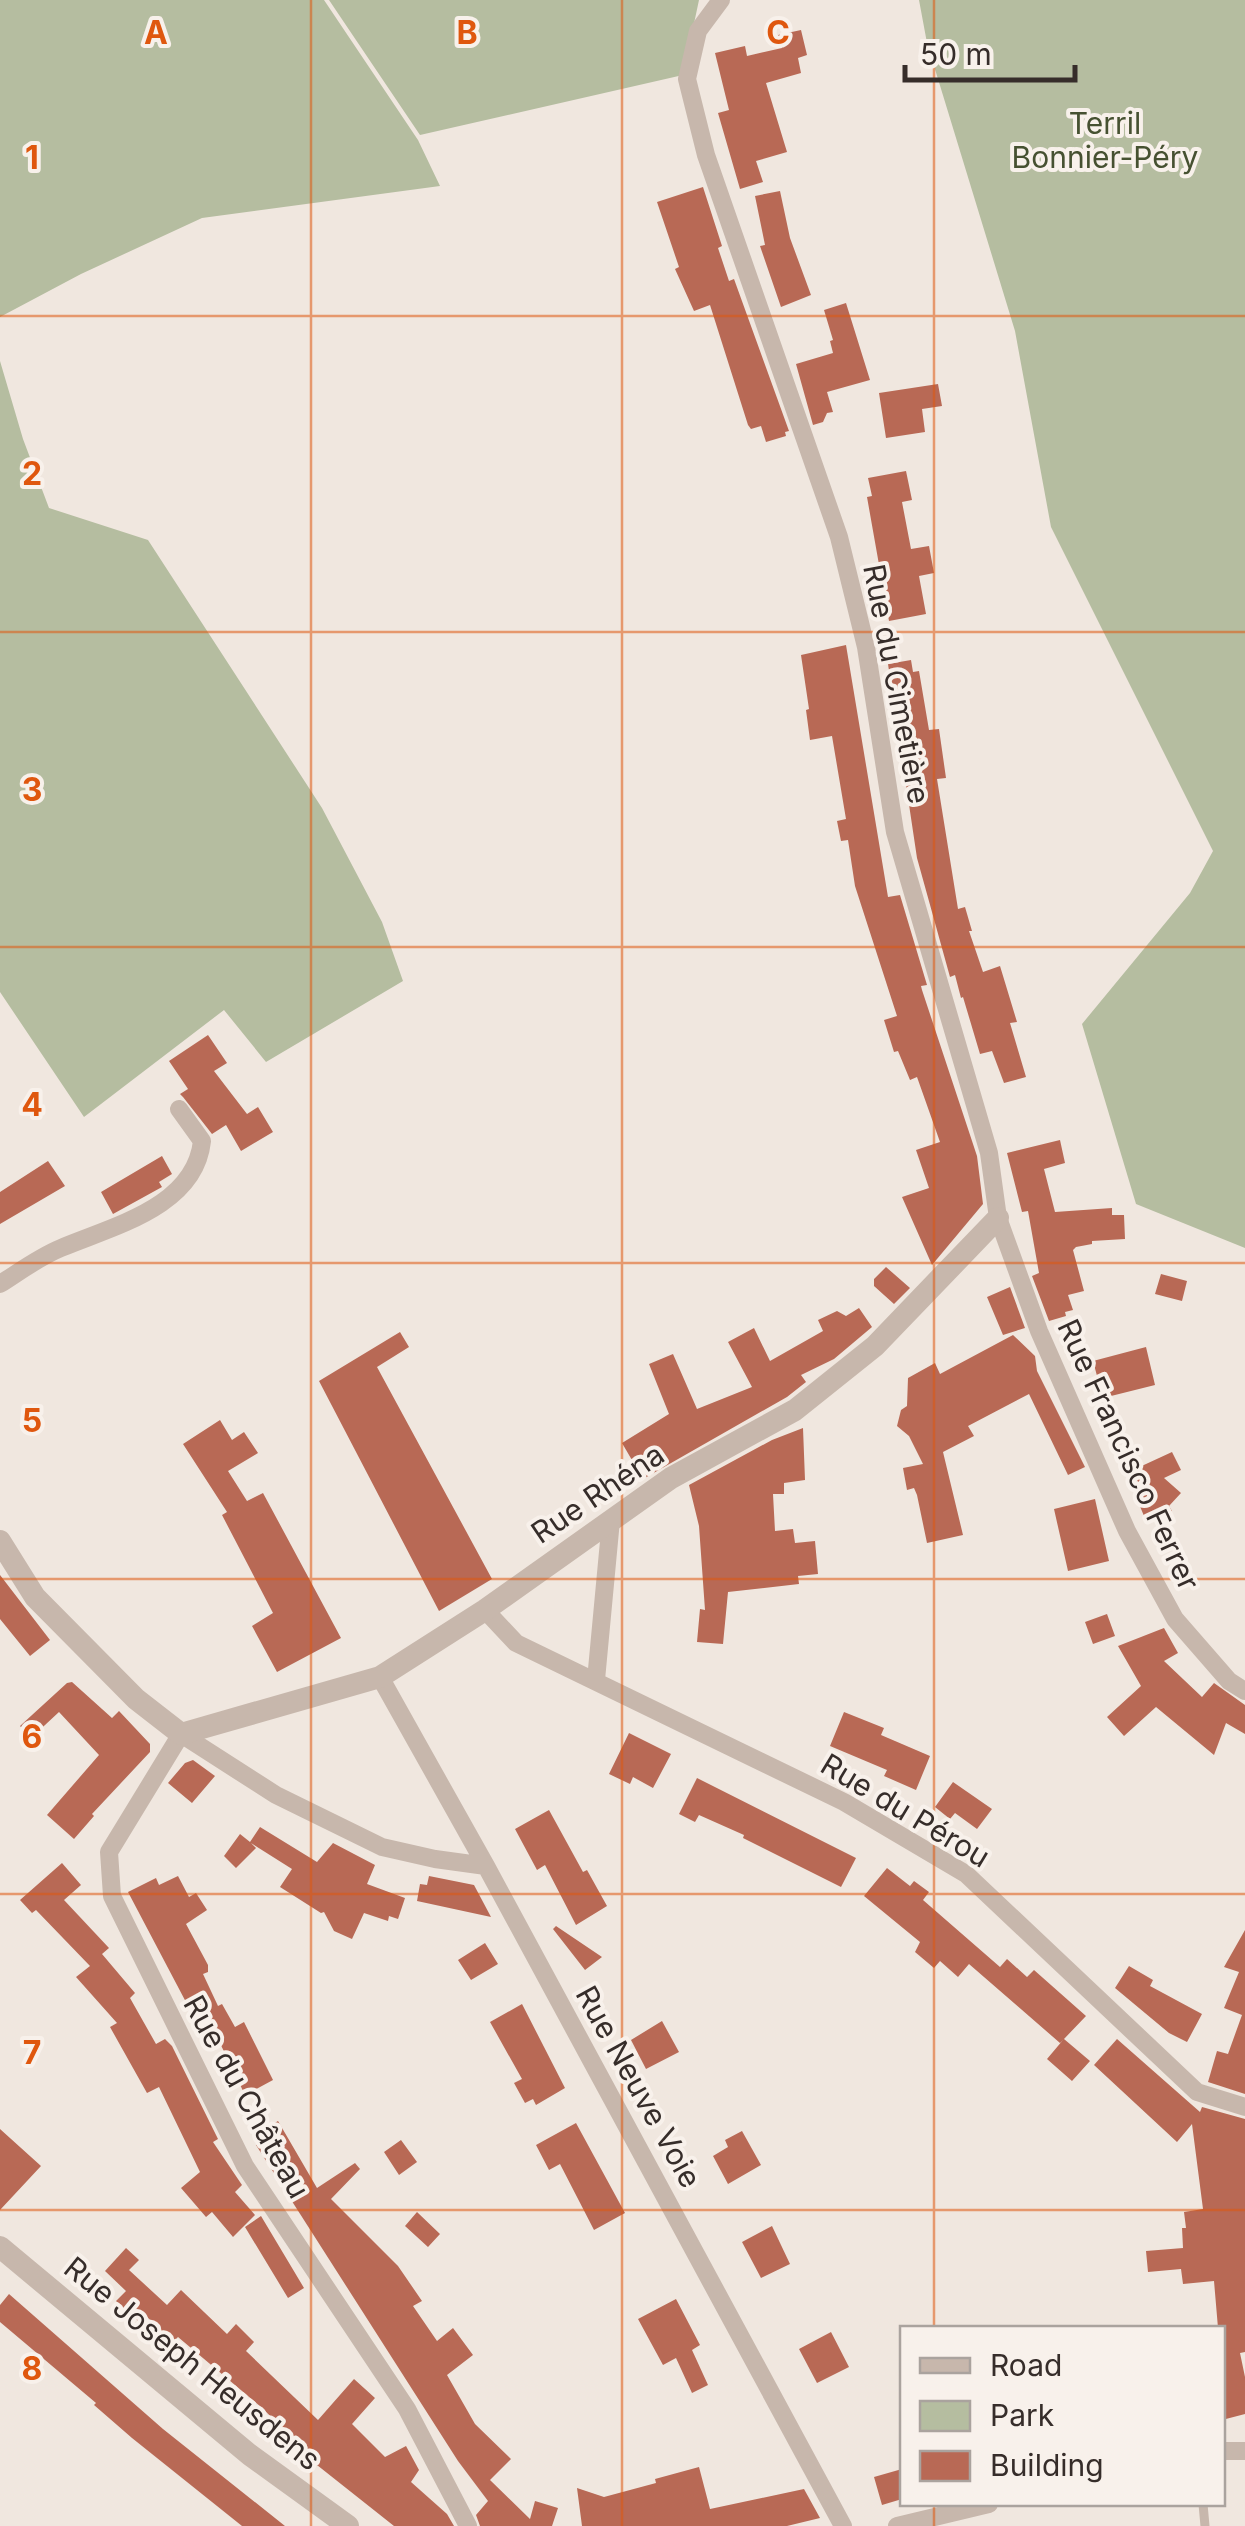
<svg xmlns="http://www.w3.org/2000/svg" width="1245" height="2526" font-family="Inter,sans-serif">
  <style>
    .green { fill: #b5bda0 }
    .building { fill: #b86955 }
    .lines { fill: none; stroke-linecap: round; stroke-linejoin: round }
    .service { stroke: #c7b7ac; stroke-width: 9 }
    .minor { stroke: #c7b7ac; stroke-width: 18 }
    .tertiary { stroke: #c7b7ac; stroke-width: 22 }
    .grid { fill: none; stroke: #df570e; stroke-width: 2.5; stroke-opacity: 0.55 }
    .labels { text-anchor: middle; stroke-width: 8; stroke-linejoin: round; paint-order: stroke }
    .park-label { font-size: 30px; fill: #465131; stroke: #f8f1eb }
    .street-label { font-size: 30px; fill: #362d2a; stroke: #f8f1eb }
    .grid-label { font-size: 32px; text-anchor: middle; font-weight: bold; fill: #df570e; stroke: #f8f1eb; stroke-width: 8; stroke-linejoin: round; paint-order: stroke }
  </style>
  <rect width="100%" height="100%" fill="#f0e7df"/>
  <path class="green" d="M0,0H324L418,140L440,186L202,218L81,274L0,317Z
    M329,0H699L683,75L420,135Z
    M919,0H1245V1248L1136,1204L1082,1024L1190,893L1213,851L1051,527L1015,331L927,43Z
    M0,361L23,439L49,508L148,540L322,808L382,922L403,981L266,1062L224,1010L84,1117L0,992Z"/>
  <path class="building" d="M801,30L807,55L798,58L801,73L766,83L787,152L756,161L763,182L740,189L718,113L729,110L715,53L745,46L747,56L782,48L778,35Z
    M703,187L722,246L718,248L729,281L734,279L789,431L785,432L786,436L766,442L761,426L751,429L748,425L710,305L694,311L675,269L679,267L657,202Z
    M780,191L790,238L811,295L781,307L760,246L765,245L755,196Z
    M846,303L870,380L827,392L833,412L827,413L823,422L813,425L796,364L833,353L830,341L833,340L824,310Z
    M938,384L942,406L922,409L925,432L886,438L879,393Z
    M906,471L912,500L902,502L911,549L929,546L934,573L919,576L926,614L889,621L867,497L872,496L868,478Z
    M846,645L888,897L900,895L927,985L921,986L922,990L977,1156L983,1204L932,1265L902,1197L929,1188L916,1150L940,1142L917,1077L910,1080L898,1051L894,1052L884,1020L897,1016L855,886L848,840L841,841L837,821L846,819L832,736L810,740L806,710L809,709L801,655Z
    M911,660L913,672L919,671L929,730L939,729L946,778L937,779L958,909L965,907L972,931H969L983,972L1000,966L1017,1022L1010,1023L1026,1077L1004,1083L992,1051L980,1054L963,997L961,998L955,975L950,977L917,858L888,664Z
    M208,1035L227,1063L214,1071L247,1114L258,1107L273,1132L241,1151L226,1125L212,1134L183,1097L180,1094L188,1089L169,1061Z
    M1060,1140L1065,1163L1044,1169L1055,1212L1112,1208V1215H1124L1125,1239L1092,1241V1244L1076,1247L1073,1250L1084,1291L1068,1295L1073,1310L1065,1312L1066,1316L1049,1321L1032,1276L1039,1273L1028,1211L1022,1212L1007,1153Z
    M162,1156L172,1174L159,1182L162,1187L113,1214L101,1192Z
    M48,1161L65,1186L0,1224V1192Z
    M886,1267L910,1288L894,1304L874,1286V1279Z
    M1161,1274L1187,1281L1182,1301L1155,1294Z
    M1010,1287L1025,1328L1003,1335L987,1297Z
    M859,1308L872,1327L834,1359L801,1375L806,1382L787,1397L643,1479L622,1443L669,1414L649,1364L673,1354L697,1409L752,1387L728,1342L754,1328L770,1361L823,1331L818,1320L837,1311L846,1316Z
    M400,1332L409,1347L377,1367L492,1579L439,1611L319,1381Z
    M1013,1335L1035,1356L1037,1371L1085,1467L1068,1475L1029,1394L968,1426L974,1436L943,1452L963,1535L927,1543L917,1495L914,1488L907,1490L903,1468L923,1464L909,1436L897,1426L901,1410L907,1406L908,1378L935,1363L940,1374Z
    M1146,1347L1155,1385L1103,1398L1093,1361Z
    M220,1420L232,1440L244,1432L258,1453L228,1471L247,1501L263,1493L341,1638L277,1672L252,1626L273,1613L222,1515L227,1512L183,1444Z
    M803,1428L805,1480L784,1483V1494H773L775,1531L793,1529L795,1543L815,1541L818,1574L798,1576L799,1584L728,1592L723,1644L697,1642L700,1609L705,1610L699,1526L689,1485L772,1440Z
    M1172,1452L1181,1470L1164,1478L1181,1493L1169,1506L1172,1511L1147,1523L1136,1497L1143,1494L1133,1470Z
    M1095,1499L1109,1561L1068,1571L1054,1509Z
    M0,1575L50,1640L30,1656L0,1619Z
    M1107,1614L1115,1636L1093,1644L1085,1622Z
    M1164,1628L1178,1653L1164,1661L1202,1697L1214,1683L1245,1705V1734L1226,1723L1214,1755L1156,1707L1124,1736L1107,1717L1141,1686L1118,1646Z
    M72,1682L112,1718L119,1711L150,1744V1752L92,1814L94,1816L74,1839L47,1815L99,1755L59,1712L31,1738L20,1726L67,1683Z
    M844,1712L884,1728L881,1735L930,1756L916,1790L884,1776L887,1770L830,1746Z
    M629,1733L671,1754L653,1788L633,1777L630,1784L609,1774Z
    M193,1760L215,1776L192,1803L168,1783L185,1763Z
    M697,1778L856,1858L841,1887L743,1838L744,1835L699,1815L695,1822L679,1814Z
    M953,1782L992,1809L977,1829L955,1813L950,1819L935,1807Z
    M549,1810L583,1872L587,1870L607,1906L576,1925L545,1865L537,1870L515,1829Z
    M260,1827L317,1862L333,1843L375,1865L367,1884L405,1898L398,1919L389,1916L388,1921L364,1913L352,1939L334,1931L324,1912L321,1913L280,1887L292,1869L251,1843L256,1848L236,1868L224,1856L240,1834L250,1842Z
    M62,1863L81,1885L64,1900L109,1948L102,1954L135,1993L130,1998L156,2044L165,2039L172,2046L218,2139L213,2142L242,2185L235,2192L255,2215L233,2237L212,2212L206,2217L181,2188L200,2172L159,2087L147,2093L110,2027L117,2023L76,1977L90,1966L36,1910L32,1913L20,1900Z
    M887,1868L910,1886L914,1881L929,1892L923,1900L1000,1967L1007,1959L1027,1977L1034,1970L1086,2016L1064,2039L1090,2061L1072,2081L1047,2059L1063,2040L1060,2043L969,1964L958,1977L940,1961L934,1968L915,1952L920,1942L864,1896Z
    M178,1876L189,1897L196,1893L207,1910L186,1924L208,1965V1972L203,1974L218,2006L222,2004L235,2027L244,2022L273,2080L245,2095L217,2037L207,2042L128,1892L156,1878L159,1885Z
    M429,1876L474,1885L491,1917L417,1901L420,1884L427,1885Z
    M556,1926L602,1957L585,1970L553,1929Z
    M1245,1930V2094L1208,2082L1217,2051L1228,2054L1242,2015L1224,2008L1239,1972L1224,1967Z
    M485,1943L498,1964L471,1980L458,1960Z
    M1129,1966L1153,1980L1150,1986L1202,2014L1187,2042L1169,2033L1115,1988Z
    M522,2004L565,2088L536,2105L533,2099L525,2103L514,2083L522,2079L490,2022Z
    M662,2021L679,2052L646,2069L631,2040Z
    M1117,2039L1200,2112L1202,2107L1245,2119V2352L1240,2353L1245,2377V2414L1222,2420V2328H1218L1214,2281L1183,2284L1181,2269L1148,2272L1146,2251L1183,2248L1182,2228H1186L1184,2212L1203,2209L1192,2124L1177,2142L1094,2065Z
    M278,2121L317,2188L355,2163L360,2169L331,2199L398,2266L422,2301L413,2306L437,2341L453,2328L473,2355L447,2375L475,2424L511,2459L490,2480L530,2519L535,2501L558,2508L552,2526H480L476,2515L488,2501L458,2461L256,2145L261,2142L256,2134Z
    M576,2123L625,2213L594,2230L560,2164L549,2170L536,2145Z
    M0,2129L41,2166L0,2210Z
    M742,2131L761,2165L728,2184L713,2156L728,2147L725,2140Z
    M401,2140L417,2162L399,2175L384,2152Z
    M417,2212L440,2234L428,2247L405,2226Z
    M261,2216L304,2288L288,2298L245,2227Z
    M772,2226L790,2264L761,2278L742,2242Z
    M126,2248L139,2260L129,2270L167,2305L181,2290L227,2334L236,2324L254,2342L246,2351L318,2420L354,2379L375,2398L352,2424L385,2457L406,2446L419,2470L411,2482L447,2514L454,2526H394L293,2446L296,2441L261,2407L178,2337L173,2342L144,2314L138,2321L116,2301L126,2291L105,2271Z
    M9,2294L163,2429L285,2526H242L132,2438L94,2405L96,2403L0,2322V2305Z
    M676,2299L700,2345L692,2350L708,2385L692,2393L676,2358L663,2365L638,2319Z
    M831,2332L849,2367L817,2383L799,2349Z
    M699,2467L710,2509L804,2489L820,2518L787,2526H582L577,2488L604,2497L656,2483L655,2479Z
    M902,2469V2499L882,2505L874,2477Z"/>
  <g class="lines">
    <path class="service" d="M1203,2504L1205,2526"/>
    <path class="minor" d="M721,0L698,31L687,79L706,155L839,537L866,647L895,832L989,1153L998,1218L1039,1331L1127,1531L1175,1619L1229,1681L1245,1691
      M0,1284C19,1272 39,1257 61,1248C113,1226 195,1207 202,1141L179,1109
      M485,1610L516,1643L844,1802L966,1874L1197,2092L1245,2107
      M380,1677L486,1866L843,2526
      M596,1680L611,1520
      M1222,2451H1245
      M468,2526L407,2409L245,2166L112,1896L109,1852L181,1734L276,1795L382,1847L435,1859L486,1866
      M897,2526L989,2504"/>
    <path class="tertiary" d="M0,1541L35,1597L136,1699L181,1734L380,1677L485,1610L671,1478L795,1410L875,1346L998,1218
      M0,2247L250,2455L348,2526"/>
  </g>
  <path class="grid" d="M311,0V2526M622,0V2526M934,0V2328M0,316H1245M0,632H1245M0,947H1245M0,1263H1245M0,1579H1245M0,1894H1245M0,2210H1245M934,2504V2526"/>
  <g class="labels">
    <g class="park-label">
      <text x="1105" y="134">Terril<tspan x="1105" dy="34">Bonnier-Péry</tspan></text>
    </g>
    <g class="street-label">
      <text transform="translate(896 684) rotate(79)" y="10">Rue du Cimetière</text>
      <text transform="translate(1128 1455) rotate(65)" y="10">Rue Francisco Ferrer</text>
      <text transform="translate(598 1494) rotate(-34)" y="10">Rue Rhéna</text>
      <text transform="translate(905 1811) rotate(31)" y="10">Rue du Pérou</text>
      <text transform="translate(638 2087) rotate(61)" y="10">Rue Neuve Voie</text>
      <text transform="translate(246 2097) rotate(61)" y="10">Rue du Château</text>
      <text transform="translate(192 2364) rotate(39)" y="10">Rue Joseph Heusdens</text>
    </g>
  </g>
  <g class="grid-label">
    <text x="156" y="44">A</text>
    <text x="467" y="44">B</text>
    <text x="778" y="44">C</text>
    <text x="32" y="169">1</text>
    <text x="32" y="485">2</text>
    <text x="32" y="801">3</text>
    <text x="32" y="1116">4</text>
    <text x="32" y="1432">5</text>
    <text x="32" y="1748">6</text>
    <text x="32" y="2064">7</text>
    <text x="32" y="2380">8</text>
  </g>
  <rect x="900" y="2326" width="325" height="180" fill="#f8f1eb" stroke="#aaa39e" stroke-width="2.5"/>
  <rect x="920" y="2358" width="50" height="15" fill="#c7b7ac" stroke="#aaa39e" stroke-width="2.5"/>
  <text x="990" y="2376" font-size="30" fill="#362d2a">Road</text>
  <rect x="920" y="2401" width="50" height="30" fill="#b5bda0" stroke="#aaa39e" stroke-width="2.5"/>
  <text x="990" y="2426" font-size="30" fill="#362d2a">Park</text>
  <rect x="920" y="2451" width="50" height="30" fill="#b86955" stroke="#aaa39e" stroke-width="2.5"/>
  <text x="990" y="2476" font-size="30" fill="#362d2a">Building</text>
  <path d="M905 65v15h170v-15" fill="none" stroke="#362d2a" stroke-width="5"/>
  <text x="920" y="65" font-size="30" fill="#362d2a" stroke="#f8f1eb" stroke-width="8" paint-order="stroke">50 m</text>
</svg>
